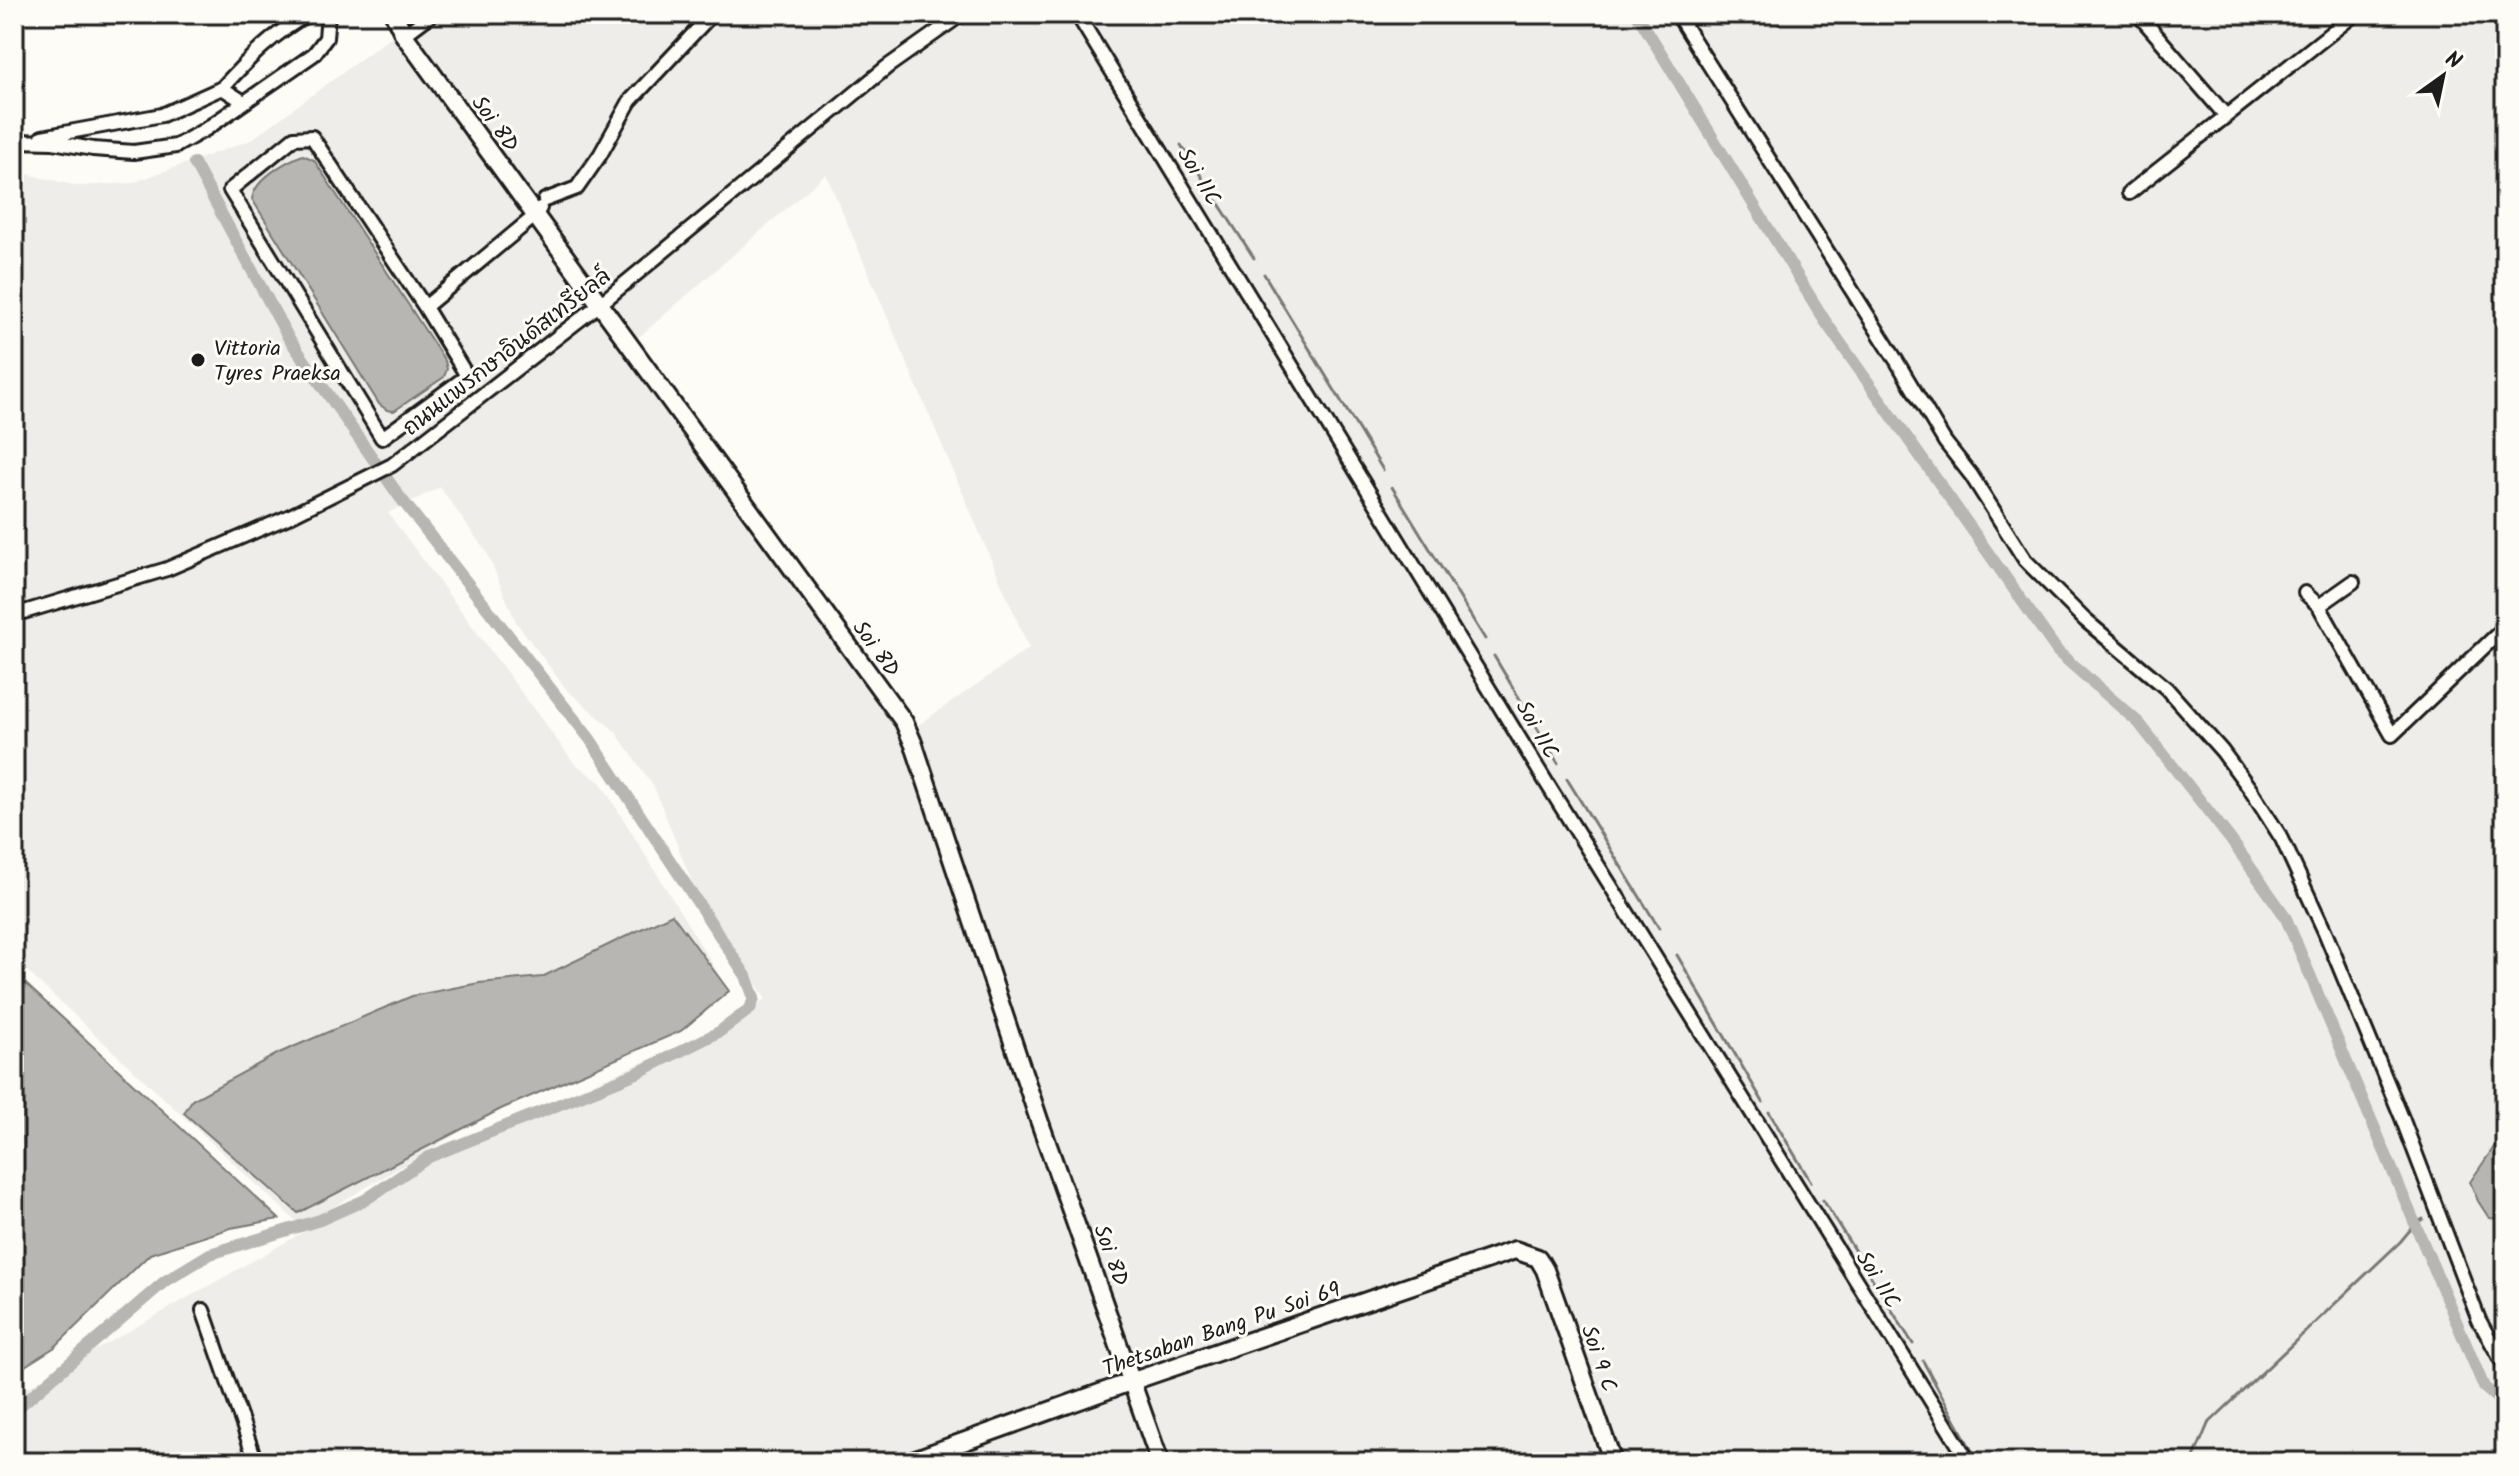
<svg xmlns="http://www.w3.org/2000/svg" width="2519" height="1476" font-family="Kalam,'Playpen Sans Thai',sans-serif">
  <style>
    .built { fill: #eeede9; fill-rule: evenodd }
    .water { fill: #b7b6b2; stroke: #797876; stroke-width: 2 }
    .lines { fill: none; stroke-linecap: round; stroke-linejoin: round }
    .stream { stroke: #797876; stroke-width: 3 }
    .canal { stroke: #b7b6b2; stroke-width: 12 }
    .river { stroke: #b7b6b2; stroke-width: 20 }
    .minor-casing { stroke: #1c1c1c; stroke-width: 18 }
    .tertiary-casing { stroke: #1c1c1c; stroke-width: 22 }
    .minor { stroke: #fdfcf7; stroke-width: 12 }
    .tertiary { stroke: #fdfcf7; stroke-width: 16 }
    .poi-dot { fill: #1c1c1c; stroke: #fdfcf7; stroke-width: 3 }
    .labels { text-anchor: middle; stroke-width: 6; stroke-linejoin: round; paint-order: stroke }
    .street-label { font-size: 22px; fill: #1c1c1c; stroke: #fdfcf7 }
    .poi-label { font-size: 22px; fill: #1c1c1c; stroke: #fdfcf7; text-anchor: start }
  </style>
  <rect width="100%" height="100%" fill="#fdfcf7"/>
  <filter id="ink" filterUnits="userSpaceOnUse"><feTurbulence type="fractalNoise" baseFrequency=".0125" numOctaves="2"/><feDisplacementMap in="SourceGraphic" scale="16" xChannelSelector="R" yChannelSelector="G"/><feConvolveMatrix kernelMatrix="1 2 1 2 8 2 1 2 1" color-interpolation-filters="sRGB"/></filter>
  <g filter="url(#ink)">
    <path class="built" d="M422,14H1056L1046,22L1058,14H2489L2505,46V1462H14V1394L48,1377L485,1129L684,1045L766,999L696,892L654,787L615,731L567,690L516,622L487,553L440,487L388,513L574,763L601,783L729,991L483,1118L301,1226L14,959V171L78,186L132,183L251,140ZM826,174L1029,648L907,733L624,350Z"/>
    <path class="water" d="M303,155L314,160L445,361L447,369L444,377L394,411L387,410L379,404L252,199C254,180 286,161 303,155Z
      M672,914L729,991L681,1031L501,1109L298,1213L184,1113L192,1100L279,1053L412,996L479,983L542,977Z
      M14,973L279,1219L231,1228L150,1254L55,1347L14,1373Z
      M2505,1131V1215L2501,1219L2489,1218L2478,1201L2470,1182Z"/>
    <g class="lines">
      <path class="stream" d="M1181,145L1254,258
        M1264,274L1383,470
        M1392,487L1485,639
        M1494,656L1558,763
        M1567,779L1659,928
        M1677,955L1763,1102
        M1769,1112L1811,1182
        M1823,1200L1913,1344
        M1923,1361L1978,1462
        M2192,1462L2208,1424L2400,1242L2416,1223L2423,1219"/>
      <path class="canal" d="M1637,14L1825,321L2058,652L2139,723L2231,840L2285,916L2484,1387L2505,1405
        M14,1411L164,1282L210,1254L320,1220L365,1200L429,1157L637,1073L719,1032L750,1009L754,998L746,976L590,739L399,496L288,337L194,163"/>
      <path class="river" d="M2501,14L2505,22"/>
      <g class="minor-casing">
        <path id="minor" d="M1077,14L1546,782L1969,1462
          M1677,14L1896,360L1945,442L1971,475L2025,560L2085,620L2166,688L2222,751L2250,789L2282,839L2325,932L2402,1118L2479,1320L2505,1367
          M2138,14L2226,116
          M404,35L432,14
          M244,102L222,88C250,57 273,34 308,14
          M42,137L162,115L222,88
          M14,141L53,142L93,149L134,152L176,146L206,129L314,54L326,38L328,14
          M2129,193L2355,14
          M545,200L577,188L600,155L630,101L712,14
          M425,307L467,376L382,438L230,190L294,138L312,137L425,307L536,215L540,208
          M2305,593L2319,606L2392,735L2505,627
          M2319,606L2353,582
          M14,615L167,569L286,518L392,465L600,304L887,67L962,14
          M203,1310L256,1462"/>
      </g>
      <g class="tertiary-casing">
        <path id="tertiary" d="M394,14L404,35L904,722L914,745L1039,1120L1160,1462
          M907,1462L1133,1381L1515,1250L1538,1258L1545,1270L1613,1462"/>
      </g>
      <use href="#minor" class="minor"/>
      <use href="#tertiary" class="tertiary"/>
    </g>
  </g>
  <circle class="poi-dot" cx="198" cy="360" r="8"/>
  <g class="labels">
    <g class="street-label">
      <text transform="translate(496 123) rotate(54)" y="8">Soi 8D</text>
      <text transform="translate(1200 176) rotate(59)" y="8">Soi 11C</text>
      <text transform="translate(506 351) rotate(-38)" y="8">ถนนแพรกษาอินดัสเทรียลล์</text>
      <text transform="translate(877 648) rotate(54)" y="8">Soi 8D</text>
      <text transform="translate(1538 729) rotate(60)" y="8">Soi 11C</text>
      <text transform="translate(1112 1255) rotate(70)" y="8">Soi 8D</text>
      <text transform="translate(1879 1279) rotate(58)" y="8">Soi 11C</text>
      <text transform="translate(1221 1328) rotate(-19)" y="8">Thetsaban Bang Pu Soi 69</text>
      <text transform="translate(1600 1358) rotate(71)" y="8">Soi 9 C</text>
    </g>
    <g class="poi-label">
      <text x="214" y="355">Vittoria<tspan x="214" dy="25">Tyres Praeksa</tspan></text>
    </g>
  </g>
  <rect width="2519" height="1476" fill="none" stroke="#fdfcf7" stroke-width="48"/>
  <rect x="24" y="24" width="2471" height="1428" fill="none" stroke="#1c1c1c" stroke-width="3" filter="url(#ink)"/>
  <g transform="translate(2443 76) rotate(33)" stroke="#fdfcf7" stroke-width="6" paint-order="stroke">
  <path d="M0-6L14 30L0 20L-14 30Z" fill="#1c1c1c"/>
  <text y="-12" font-size="22" font-weight="bold" text-anchor="middle" fill="#1c1c1c">N</text>
  </g>
</svg>
